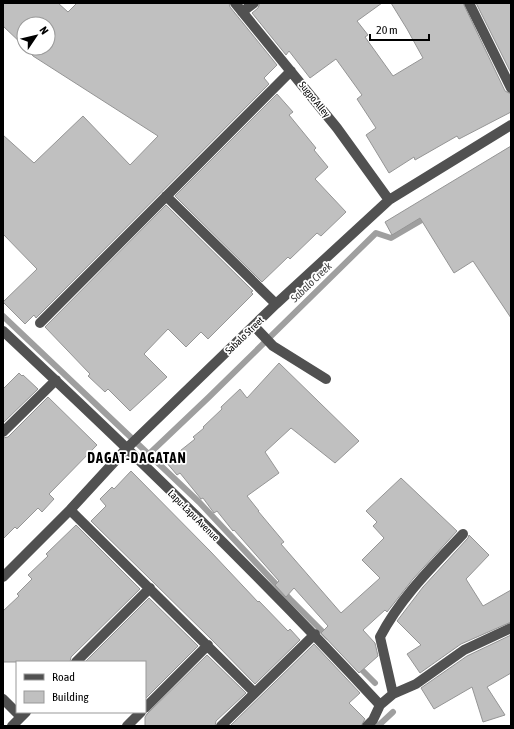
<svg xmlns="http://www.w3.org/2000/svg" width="514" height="729" font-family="'Asap Condensed',sans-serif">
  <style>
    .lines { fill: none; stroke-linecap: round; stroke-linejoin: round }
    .stream { stroke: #9f9f9f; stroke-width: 6 }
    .building { fill: #c0c0c0; stroke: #959595 }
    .minor { stroke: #515151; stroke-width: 10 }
    .labels { text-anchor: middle; stroke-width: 3.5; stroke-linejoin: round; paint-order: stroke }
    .street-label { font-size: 10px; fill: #000; stroke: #fff }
    .water-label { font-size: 11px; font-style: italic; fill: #404040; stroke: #fff }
    .district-label { font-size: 14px; font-weight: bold; letter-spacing: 1px; fill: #000; stroke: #fff }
  </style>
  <rect width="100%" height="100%" fill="#fff"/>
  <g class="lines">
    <path class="stream" d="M3,316L199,502L290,599L328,637
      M149,454L209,397L376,233L391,238L427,217
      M356,664L375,683
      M378,726L393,712"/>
  </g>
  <path class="building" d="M3,3H58L68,12L77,3H229L230,7L277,65L264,78L269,84L36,318L34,315L25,324L3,302L37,269L3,234V135L34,163L83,116L130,165L158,136L33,56L26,48H48V24H24V46L3,26Z
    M260,3H382L357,21L368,35L365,37L393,76L423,58L407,29L391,3H463L505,91L511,94V112L459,139L457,136L415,160L414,157L389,173L366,135L376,128L357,99L362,95L336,59L310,78L289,51L286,55L252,13L258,8Z
    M476,3H511V73Z
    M277,94L293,112L289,115L316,148L314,150L328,167L315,179L346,212L321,236L317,233L290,259L288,257L262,282L175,196Z
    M511,146V318L473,261L454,273L420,218L392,235L385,222Z
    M166,205L253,291L251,292L253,294L208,339L201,332L186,347L168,329L144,354L167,377L130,411L108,389L105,392L88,376L90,374L45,327Z
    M279,363L359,441L335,463L291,428L265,452L279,473L247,496L259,511H258L284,542L281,544L341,613L380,578L362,560L384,538L373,526L377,522L366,511L401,478L457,531L413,579L387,612L385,610L363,630L375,643L378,656L359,673L321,633L328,626L294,588L286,597L275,585L279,581L234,530L233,531L217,511L214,513L203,498L201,499L180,473L177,475L166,462L195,439L193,437L204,428L203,427L222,409L221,407L240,389L247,398Z
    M19,373L22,376L23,375L38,389L3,423V389Z
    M48,397L97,445L49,494L54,499L42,512L38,508L17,529L15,527L3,539V438L8,437Z
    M131,471L211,552L258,602L259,601L288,631L290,629L300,640L255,684L212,640L91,521L106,506L100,499L112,487L114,489Z
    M76,525L140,589L71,657L70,662H3V611L19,596L17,594L32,579L28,575L48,556L46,554Z
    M469,535L489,555L466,579L483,606L511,590V622L461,644L420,673L407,654L421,645L397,621L423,587L468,538Z
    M149,598L198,646L145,699V662H85Z
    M511,635V673L487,687L505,715L483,722L472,687L434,709L421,688L467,656Z
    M314,644L360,693L349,703L365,719L361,726H230Z
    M207,655L246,693L216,721L215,726H145V717L147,714Z"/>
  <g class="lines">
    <path class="minor" d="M235,3L337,128L389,200
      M469,3L511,88
      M242,12L254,3
      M166,196L276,304
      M40,323L291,71
      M254,326L273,346L326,379
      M3,331C132,452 260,575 380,705
      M3,432L56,380
      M70,510L254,692
      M3,577L70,510L127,448L276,304L389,200L511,125
      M76,662L150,588
      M393,694L380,637C401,597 432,567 463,534
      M3,699L21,717
      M145,708L208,645
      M12,726L26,712
      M127,726L141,712
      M221,726L315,634
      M367,726L373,720L380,705L393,694L416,684L464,650L511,628"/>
  </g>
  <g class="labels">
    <g class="street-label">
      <text transform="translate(315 99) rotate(51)" y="4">Sugpo Alley</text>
      <text transform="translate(244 335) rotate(-44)" y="4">Sabalo Street</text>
      <text transform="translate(194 515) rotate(45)" y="4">Lapu-Lapu Avenue</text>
    </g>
    <g class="water-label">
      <text transform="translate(311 282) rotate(-44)" y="4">Sabalo Creek</text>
    </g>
    <g class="district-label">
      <text x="137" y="463">DAGAT-DAGATAN</text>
    </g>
  </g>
  <rect width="514" height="729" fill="none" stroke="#000000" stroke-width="8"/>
  <rect x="16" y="661" width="130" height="52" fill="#ffffff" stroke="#999999"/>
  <rect x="24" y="674" width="20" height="6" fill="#515151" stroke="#999999"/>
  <text x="52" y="681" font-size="12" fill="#000000">Road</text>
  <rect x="24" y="691" width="20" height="12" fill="#c0c0c0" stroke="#999999"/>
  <text x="52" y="701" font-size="12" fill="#000000">Building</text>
  <g transform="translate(36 36) rotate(55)"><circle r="19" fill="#ffffff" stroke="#999999"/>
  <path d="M0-3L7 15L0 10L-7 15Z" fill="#000000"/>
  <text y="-6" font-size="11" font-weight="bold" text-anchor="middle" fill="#000000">N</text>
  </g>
  <path d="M370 34v6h59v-6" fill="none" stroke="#000000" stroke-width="2"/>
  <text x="376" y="34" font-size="12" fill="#000000" stroke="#ffffff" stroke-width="3" paint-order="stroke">20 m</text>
</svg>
